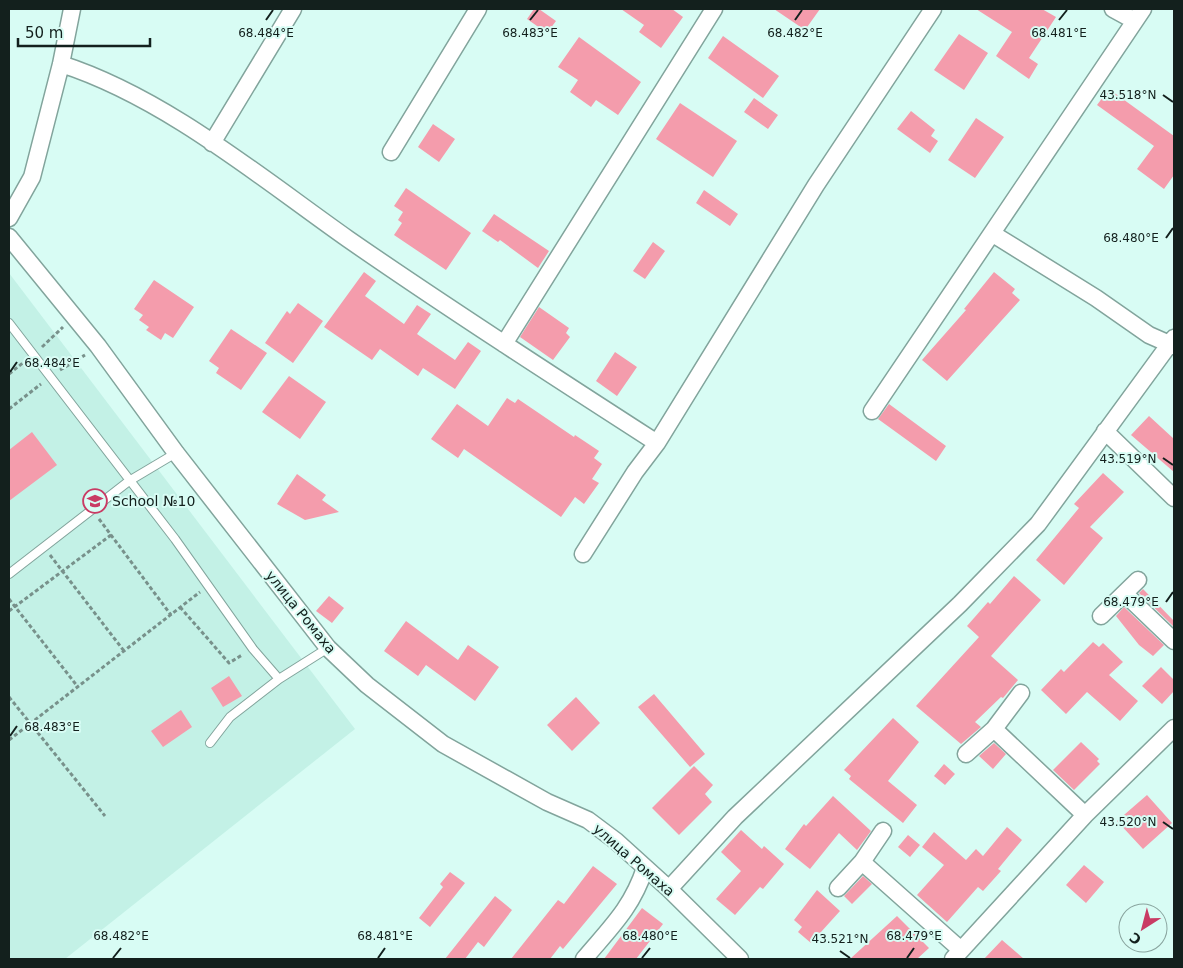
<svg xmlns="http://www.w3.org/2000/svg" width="1183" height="968" font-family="'DejaVu Sans',sans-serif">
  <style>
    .built { fill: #c3f1e6 }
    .building { fill: #f49cac }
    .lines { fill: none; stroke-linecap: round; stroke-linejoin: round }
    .lane-casing { stroke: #82a49c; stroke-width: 10 }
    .street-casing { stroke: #82a49c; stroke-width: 19 }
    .path { stroke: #78918b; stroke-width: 3; stroke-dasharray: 4 2.5; stroke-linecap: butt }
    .lane { stroke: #fff; stroke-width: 8 }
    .street { stroke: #fff; stroke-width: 16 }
    .ticks { fill: none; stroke: #13201d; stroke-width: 2 }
    .labels { text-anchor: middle; stroke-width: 4; stroke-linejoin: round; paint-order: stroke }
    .poi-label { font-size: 14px; fill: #13201d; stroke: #d8fcf4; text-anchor: start }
    .street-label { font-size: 14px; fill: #13201d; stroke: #d8fcf4 }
    .ticks-label { font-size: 12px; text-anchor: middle; fill: #13201d; stroke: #d8fcf4; stroke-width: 4; stroke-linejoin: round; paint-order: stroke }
  </style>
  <rect width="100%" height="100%" fill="#d8fcf4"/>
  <path class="built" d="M9,273L355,729L65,959H9Z"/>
  <path class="building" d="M534,9H539L556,21L547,33L527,19Z
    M621,9H672L683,17L661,48L639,32L644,25Z
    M774,9H820L805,30Z
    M976,9H1042L1056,17L1029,58L1038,64L1029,79L996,56L1012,32Z
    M959,34L988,53L964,90L934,70Z
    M723,36L779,76L763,98L708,58Z
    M579,37L641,82L618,115L596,100L591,107L570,92L578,80L558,67Z
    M1109,89L1174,136V175L1164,189L1137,169L1154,146L1097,105Z
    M754,98L778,115L768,129L744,112Z
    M680,103L737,141L713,177L656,139Z
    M911,111L935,130L931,136L938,141L930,153L897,129Z
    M976,118L1004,137L975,178L948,160Z
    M433,124L455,139L439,162L418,147Z
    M406,188L471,233L446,270L394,235L402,223L398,220L403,212L394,206Z
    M704,190L738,214L730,226L696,203Z
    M494,214L549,251L538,268L500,240L498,242L482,231Z
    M653,242L665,251L645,279L633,271Z
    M364,272L376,281L365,296L404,324L417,305L431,314L417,334L455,360L468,342L481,351L455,389L423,368L418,376L380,349L372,360L324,327Z
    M994,272L1015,289L1012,293L1020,300L947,381L922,360L966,310L964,309Z
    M154,280L194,307L173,338L165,333L161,340L146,330L149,327L139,320L143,315L134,309Z
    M298,303L323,321L293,363L265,343L287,311L290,314Z
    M539,307L569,328L566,333L570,337L553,360L520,337Z
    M231,329L267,353L241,390L216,373L219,368L209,361Z
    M615,352L637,367L617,396L596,381Z
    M289,376L326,402L300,439L262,412Z
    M507,398L515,403L518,399L574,437L575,435L599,451L594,458L602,464L592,479L599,483L584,504L575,497L561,517L464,449L458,458L431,439L457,404L488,426Z
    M889,404L946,446L936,461L878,419Z
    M1149,416L1174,439V472L1131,435Z
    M32,432L57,465L9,501V450Z
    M1103,473L1124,492L1090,527L1103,538L1064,585L1036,560L1079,508L1074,504Z
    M297,474L326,495L322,500L339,512L305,520L277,504Z
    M1014,576L1041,600L991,656L1018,680L1003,698L1001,697L975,722L981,727L961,744L916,706L979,637L967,626L988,602L990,604Z
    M1143,589L1174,621V627L1139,593Z
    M329,596L344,608L332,623L316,611Z
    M1124,607L1164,645L1153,656L1139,645L1116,616Z
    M406,621L458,660L468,645L499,667L475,701L426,665L418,676L384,651Z
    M1093,642L1099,647L1103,643L1123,662L1109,675L1138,701L1120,721L1087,692L1066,714L1041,690L1061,669L1064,672Z
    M1161,667L1174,680V691L1162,704L1142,686Z
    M229,676L242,696L223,707L211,688Z
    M654,694L705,754L690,767L638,707Z
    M576,697L600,723L572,751L547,725Z
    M181,710L192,727L163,747L151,731Z
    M893,718L919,742L888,781L917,805L903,823L849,779L851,776L844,770Z
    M1081,742L1099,759L1097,761L1100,764L1074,790L1053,770Z
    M994,743L1006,754L993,769L979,756Z
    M944,764L955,774L945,785L934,776Z
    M694,766L713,785L705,794L712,802L679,835L652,808Z
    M1147,795L1172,823L1143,849L1117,821Z
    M833,796L871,831L857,850L839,833L810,869L785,849L804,824L806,826Z
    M1007,827L1022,840L998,869L1001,871L983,891L978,887L947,922L917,895L944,865L922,847L934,832L966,860L976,849L983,856Z
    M741,830L762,849L764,846L784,864L763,889L760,887L735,915L716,899L741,871L721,852Z
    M908,835L920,845L910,857L898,847Z
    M1084,865L1104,882L1086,903L1066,885Z
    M593,866L617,884L563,949L560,946L550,959H511L558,900L564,904Z
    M450,872L465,883L430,927L419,918L443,887L440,884Z
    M863,876L872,884L852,904L844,896Z
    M817,890L840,911L811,943L798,932L802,927L794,920Z
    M495,896L512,910L484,947L478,942L465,959H445Z
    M642,908L663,924L636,959H604Z
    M897,916L929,948L917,959H850Z
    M1002,940L1024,959H984Z"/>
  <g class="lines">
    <g class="lane-casing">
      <path id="lane" d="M9,323L175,539L253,649L279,679
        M9,574L129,481L176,453
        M210,743L230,717L279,679L328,648"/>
    </g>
    <g class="street-casing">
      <path id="street" d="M1113,9L1135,21
        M61,64C164,97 260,177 348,239C449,309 553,376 657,443
        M212,143L293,9
        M391,152L478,9
        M9,218L32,177L61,64L72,9
        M993,234L1096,298L1149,335L1174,346
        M9,237L98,346L176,453L328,648L367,685L443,744L547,802L588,820L616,841L669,889L740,959
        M504,344L714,9
        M872,411L1143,9
        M1105,431L1174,498
        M583,554L635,472L657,443L816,185L933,9
        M1125,594L1174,641
        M1101,616L1138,580
        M994,729L1085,815
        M966,754L994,729L1021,693
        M862,862L961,950
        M838,888L862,862L883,831
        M669,889L735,817L960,604L1038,524L1174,338
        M584,959C610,928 632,908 645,868
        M953,959L1085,815L1174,728"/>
    </g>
    <path class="path" d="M42,347L63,327
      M60,370L85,355
      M9,374L24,362
      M9,409L41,384
      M99,519L171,615
      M50,555L124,651
      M9,599L78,687
      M180,607L229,663L242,655
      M9,611L111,535
      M9,697L105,816
      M9,740L200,592"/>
    <use href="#lane" class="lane"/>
    <use href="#street" class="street"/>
  </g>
  <path class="ticks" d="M266,20L273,10M530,20L538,10M795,20L802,10M1059,20L1067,10M1163,95L1173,102M1166,238L1173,228M10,372L17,362M1163,458L1173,465M1166,602L1173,592M10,736L17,726M1163,822L1173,829M840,951L850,958M113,958L121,948M378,958L385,948M642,958L650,948M907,958L914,948"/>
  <defs>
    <g id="school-ring" transform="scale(1.25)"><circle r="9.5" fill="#d8fcf4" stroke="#c93b64" stroke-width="1.5"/><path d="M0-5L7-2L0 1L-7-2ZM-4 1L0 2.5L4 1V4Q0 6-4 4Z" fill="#c93b64"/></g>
  </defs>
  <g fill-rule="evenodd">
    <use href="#school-ring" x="95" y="501"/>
  </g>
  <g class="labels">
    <g class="poi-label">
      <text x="112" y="506">School №10</text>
    </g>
    <g class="street-label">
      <text transform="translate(301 612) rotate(51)" y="5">улица Ромаха</text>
      <text transform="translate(634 860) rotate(41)" y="5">улица Ромаха</text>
    </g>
  </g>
  <g class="ticks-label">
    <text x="266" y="37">68.484°E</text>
    <text x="1059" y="37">68.481°E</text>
    <text x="530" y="37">68.483°E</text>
    <text x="795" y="37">68.482°E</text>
    <text x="1128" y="99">43.518°N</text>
    <text x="1131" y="242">68.480°E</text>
    <text x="52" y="367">68.484°E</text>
    <text x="1128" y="463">43.519°N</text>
    <text x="1131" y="606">68.479°E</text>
    <text x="52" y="731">68.483°E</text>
    <text x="1128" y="826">43.520°N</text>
    <text x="121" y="940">68.482°E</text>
    <text x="385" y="940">68.481°E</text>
    <text x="650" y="940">68.480°E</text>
    <text x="914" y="940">68.479°E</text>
    <text x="840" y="943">43.521°N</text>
  </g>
  <rect width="1183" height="968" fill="none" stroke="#13201d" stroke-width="20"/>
  <g transform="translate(1143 928) rotate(216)"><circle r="24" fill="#d8fcf4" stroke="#89a49e"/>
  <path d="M0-4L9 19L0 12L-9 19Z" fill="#c93b64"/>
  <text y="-8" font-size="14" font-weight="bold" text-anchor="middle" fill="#13201d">С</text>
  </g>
  <path d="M18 38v8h132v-8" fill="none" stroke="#13201d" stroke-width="2.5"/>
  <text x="25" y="38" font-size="15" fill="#13201d" stroke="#d8fcf4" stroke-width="4" paint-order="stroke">50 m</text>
</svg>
